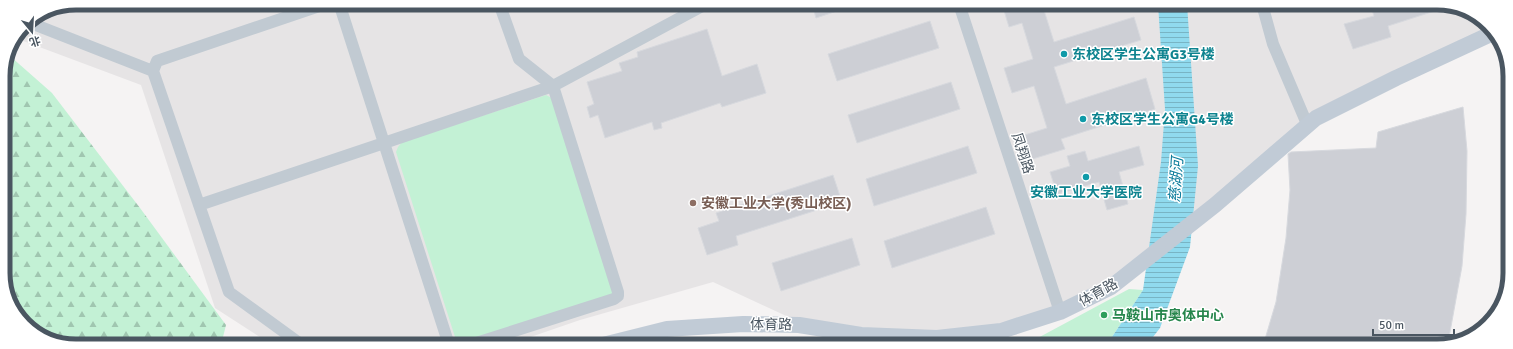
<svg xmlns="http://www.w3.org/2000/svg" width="1513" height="349" font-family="Signika,'Noto Sans SC',sans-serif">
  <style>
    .education { fill: #e6e4e5 }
    .forest { fill: url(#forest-firs) }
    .garden { fill: #c3f1d5 }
    .water { fill: url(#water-rules) }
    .building { fill: #cdcfd5; stroke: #d7d9de }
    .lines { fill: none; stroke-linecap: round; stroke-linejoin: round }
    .street { stroke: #c1cad2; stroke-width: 12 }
    .secondary { stroke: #c1cbd6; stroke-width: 16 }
    .culture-dot { fill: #0f9aa8; stroke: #fff; stroke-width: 1.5 }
    .education-dot { fill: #8d6e63; stroke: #fff; stroke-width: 1.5 }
    .leisure-dot { fill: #2e9e5b; stroke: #fff; stroke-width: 1.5 }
    .labels { text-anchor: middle; stroke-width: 3; stroke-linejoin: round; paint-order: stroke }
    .culture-label { font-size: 14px; font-weight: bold; fill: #0d838f; stroke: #fff; text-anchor: start }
    .street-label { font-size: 14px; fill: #4a5661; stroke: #fff }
    .education-label { font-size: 14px; font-weight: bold; fill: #785e54; stroke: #fff; text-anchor: start }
    .leisure-label { font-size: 14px; font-weight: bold; fill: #27864d; stroke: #fff; text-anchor: start }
    .water-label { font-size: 15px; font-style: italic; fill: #0c7c9b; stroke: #fff }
    .rim { fill: none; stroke: #4a5661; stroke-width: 5 }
  </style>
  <defs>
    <pattern id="forest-firs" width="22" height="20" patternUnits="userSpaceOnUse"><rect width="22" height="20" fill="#c3f1d5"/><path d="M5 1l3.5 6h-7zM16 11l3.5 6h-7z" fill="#a0c6b0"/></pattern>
    <pattern id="water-rules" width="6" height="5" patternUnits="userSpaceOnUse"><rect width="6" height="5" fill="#90daee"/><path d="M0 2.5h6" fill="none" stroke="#78b4c4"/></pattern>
  </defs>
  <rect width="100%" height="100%" fill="#f5f3f3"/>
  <path class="education" d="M76,3L1451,4L1489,24L1494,35L1307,124L1094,290L1035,318L937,338L810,327L713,282L580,320L507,345H272L215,308L141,85L18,39L24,24L48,8Z"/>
  <path class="forest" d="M10,56L52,93L140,208L226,325L221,345H62L24,325L4,288L3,71Z"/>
  <path class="garden" d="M546,95L552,98L613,288L612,295L466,344H460L456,340L396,152L398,147L402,142Z
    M1129,289L1143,290L1106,346L1003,345L1034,340Z
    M768,341L795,345H677Z"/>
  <path class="water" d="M1158,4H1187L1198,166L1190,247L1160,328L1146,346H1106L1143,290L1161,162L1165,109Z"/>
  <path class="building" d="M812,4H854L855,5L816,18Z
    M1002,4H1042L1054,42L1134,17L1141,40L1054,67L1066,104L1146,78L1155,109L1061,139L1065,149L1026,161L1018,137L1047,128L1034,86L1012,93L1004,68L1033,59L1022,23L1009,27Z
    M1370,4H1450V6L1388,26L1391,37L1353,49L1344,24L1374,16Z
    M930,21L939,48L837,81L828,54Z
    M707,29L722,76L757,64L766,93L722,107L720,103L661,123L662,128L654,130L652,122L605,138L598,115L590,118L587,107L594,104L587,82L622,71L619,63L638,57L637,52Z
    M951,82L960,109L857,143L848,115Z
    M1463,107L1467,151L1466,214L1462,266L1448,343L1442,346H1263L1276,302L1286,238L1290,190L1288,154L1291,152L1376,148L1378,132Z
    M968,146L977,173L874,206L866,179Z
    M1139,146L1144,165L1119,172L1128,204L1107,210L1099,182L1057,194L1050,172L1070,166L1067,156L1085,151L1088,161Z
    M833,175L842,202L736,236L738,245L707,255L698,228L719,221L716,213Z
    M986,207L995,234L892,268L884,241Z
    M852,238L860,265L781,291L772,263Z"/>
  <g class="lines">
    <path class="street" d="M959,4L1060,312
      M1262,4L1273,44L1307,124
      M28,22L153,71L229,292L302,345
      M153,71L157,61L328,3
      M199,205L384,143L339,3
      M449,345L384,143L553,86L706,4
      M470,345L614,299L618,296V292L553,86L519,59L499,3"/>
    <path class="secondary" d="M603,345L667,329L743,324L799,325L861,335L937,338L1001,331L1060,312L1111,287L1215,205L1316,118L1396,78L1493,33"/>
  </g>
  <g class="culture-dot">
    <circle cx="1064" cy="54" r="4"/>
    <circle cx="1083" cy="119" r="4"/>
    <circle cx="1086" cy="177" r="4"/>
  </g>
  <circle class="education-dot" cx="693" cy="203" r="4"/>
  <circle class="leisure-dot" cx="1104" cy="315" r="4"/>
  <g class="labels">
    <g class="culture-label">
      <text x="1072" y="59">东校区学生公寓G3号楼</text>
      <text x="1091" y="124">东校区学生公寓G4号楼</text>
      <text x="1086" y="197" text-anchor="middle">安徽工业大学医院</text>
    </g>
    <g class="street-label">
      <text transform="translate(1023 153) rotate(72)" y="5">凤翔路</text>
      <text transform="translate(1098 292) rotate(-29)" y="5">体育路</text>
      <text transform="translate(771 324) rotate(1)" y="5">体育路</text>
    </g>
    <g class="education-label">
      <text x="701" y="208">安徽工业大学(秀山校区)</text>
    </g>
    <g class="leisure-label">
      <text x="1112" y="320">马鞍山市奥体中心</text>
    </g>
    <g class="water-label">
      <text transform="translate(1176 180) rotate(-86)" y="5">慈湖河</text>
    </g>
  </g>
  <path d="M0 0H1513V349H0ZM76 10H1437A66 66 0 0 1 1503 76V273A66 66 0 0 1 1437 339H76A66 66 0 0 1 10 273V76A66 66 0 0 1 76 10Z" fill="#fff" fill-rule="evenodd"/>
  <path class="rim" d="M76 10H1437A66 66 0 0 1 1503 76V273A66 66 0 0 1 1437 339H76A66 66 0 0 1 10 273V76A66 66 0 0 1 76 10Z"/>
  <g transform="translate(32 32) rotate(162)" stroke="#ffffff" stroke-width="3" paint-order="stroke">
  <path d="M0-3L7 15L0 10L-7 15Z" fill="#4a5661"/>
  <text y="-6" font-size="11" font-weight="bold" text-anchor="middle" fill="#4a5661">北</text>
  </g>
  <path d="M1373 329v6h81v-6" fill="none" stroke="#4a5661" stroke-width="2"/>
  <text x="1379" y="329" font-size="12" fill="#4a5661" stroke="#ffffff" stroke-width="3" paint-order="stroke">50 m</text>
</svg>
